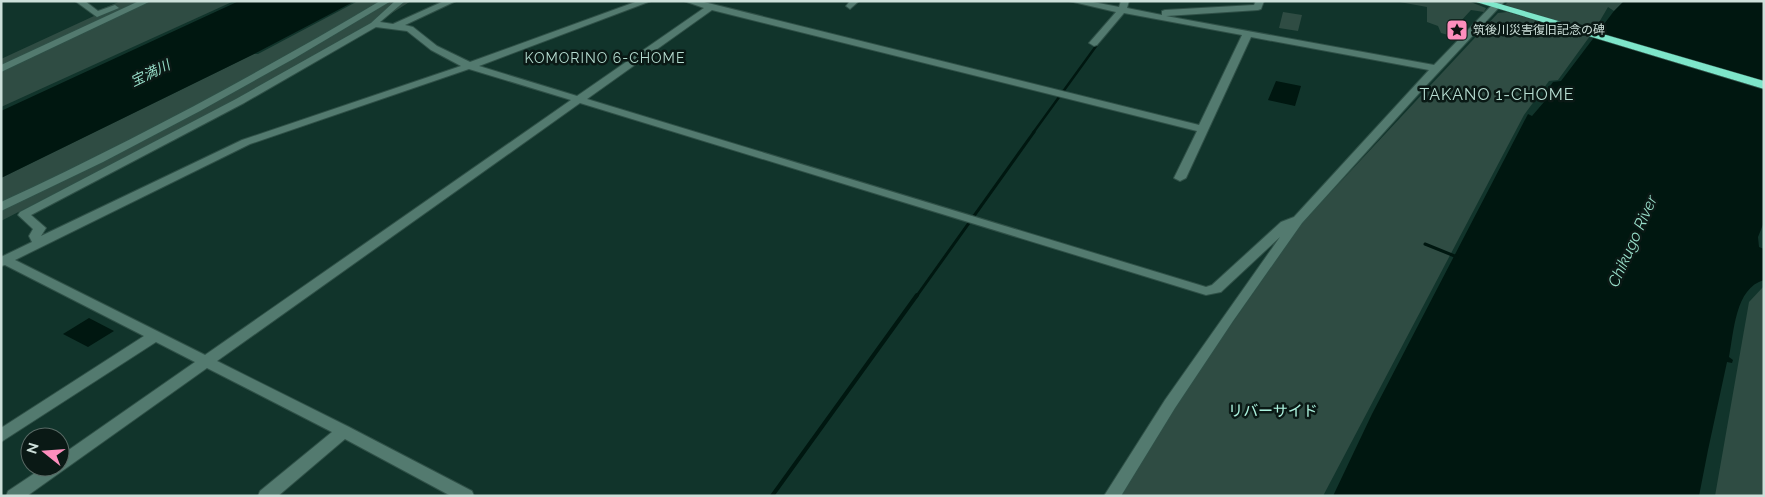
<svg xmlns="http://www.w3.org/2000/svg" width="1765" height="497" font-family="Raleway,'Noto Sans JP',sans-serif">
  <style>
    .green { fill: #2f4c43 }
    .water { fill: #001710 }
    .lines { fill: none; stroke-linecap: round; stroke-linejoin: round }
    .stream-far2 { stroke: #001710; stroke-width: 2.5 }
    .stream-far1 { stroke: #001710; stroke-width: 3 }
    .stream { stroke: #001710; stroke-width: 4 }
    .minor-casing { stroke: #2f5047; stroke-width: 2 }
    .highway-casing { stroke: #2f5047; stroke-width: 1 }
    .minor { fill: #537a6f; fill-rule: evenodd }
    .highway { fill: #7ee6ca; fill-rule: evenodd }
    .labels { text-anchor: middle; stroke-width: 5; stroke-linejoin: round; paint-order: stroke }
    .far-poi-label { font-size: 12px; fill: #cde0da; stroke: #0a1915; text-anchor: start }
    .far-neighbourhood-label { font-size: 14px; letter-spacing: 1px; fill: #b7ded2; stroke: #0a1915 }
    .far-water-label { font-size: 14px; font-style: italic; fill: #98dec9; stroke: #0a1915 }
    .park-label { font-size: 15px; fill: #aef4e0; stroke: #0a1915 }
    .neighbourhood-label { font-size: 16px; letter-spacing: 1px; fill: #b7ded2; stroke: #0a1915 }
    .water-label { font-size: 16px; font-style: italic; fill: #98dec9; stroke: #0a1915 }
  </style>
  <rect width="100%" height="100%" fill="#11342b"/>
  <path class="green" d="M121,1H234L1,107V59L94,16L97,11Z
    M358,1H411L378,22L274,80L1,221V178L254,54H258Z
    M1394,1H1468L1486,8L1484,12L1471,10L1448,35L1441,33L1438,26L1427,22V7Z
    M1509,1H1624L1614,11L1608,7L1594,31L1511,8L1505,5Z
    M1283,12L1302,15L1298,31L1279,28Z
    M1507,12L1590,36L1558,80L1549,81L1524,115L1323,496H1120L1182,395L1303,222L1498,13Z
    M1764,286V496H1715L1749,302Z"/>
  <path class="water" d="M239,1H355L254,54L1,178V111Z
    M1624,1H1764V222L1758,237L1759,247L1764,249V280C1735,288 1734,332 1729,357L1733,360L1732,363L1727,362L1708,450L1699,496H1333L1372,414L1528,114L1532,116L1550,95L1546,92L1553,82L1561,81L1614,11Z
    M1276,81L1301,86L1295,106L1268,100Z
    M89,318L114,331L88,347L63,334Z"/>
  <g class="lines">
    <path class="stream-far2" d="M1033,133L1099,42"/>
    <path class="stream-far1" d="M1425,244L1457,257
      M916,297L1034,132"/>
    <path class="stream" d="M772,496L917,295"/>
    <g class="minor-casing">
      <path id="minor" d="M75,1H85L98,11L115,5L119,8L97,17Z
        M139,1H151L1,72V65Z
        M380,1H391L295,58L200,111L103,162L1,211V202C131,142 257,74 380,1Z
        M395,1H405L380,22L393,24L444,1H456L405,25L413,27L437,46L470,62L638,1H651L479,66L577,96L704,8L684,1H700L1199,125L1242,35L1124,13L1097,45L1094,46L1089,43L1116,12L1069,1H1088L1119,7L1121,1H1129L1127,8L1162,15V11L1165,10L1254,5L1256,1H1264L1261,9L1258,10L1166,16L1434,65L1496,1H1505L1422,90L1302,223L1233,321L1175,408L1121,496H1104L1165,400L1280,237L1221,292L1206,295L580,103L217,361L349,427L472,491L474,496H451L345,439L278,496H258L260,491L332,432L207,368L27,496H6L8,491L44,467H60V456L195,362L156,342L1,442V428L144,336L5,265L1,266V257L32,242L29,236L33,229L18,215L20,212L236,99L371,23ZM712,10L1197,131L1174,178L1180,181L1186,178L1251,37L1429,70L1294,217L1281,222L1212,285L1206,287L587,99ZM376,27L407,31L431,50L461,66L242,140L41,236L46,228L31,215L244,103ZM469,69L571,100L205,355L15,260L250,144Z
        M850,1H859L850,9L846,6Z"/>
    </g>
    <g class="highway-casing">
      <path id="highway" d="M1473,1H1490L1764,81V89Z"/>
    </g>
    <use href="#minor" class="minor"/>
    <use href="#highway" class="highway"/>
  </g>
  <defs>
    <g id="sight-square" transform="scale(1.125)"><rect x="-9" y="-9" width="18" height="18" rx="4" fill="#fe8ebd" stroke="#0a1915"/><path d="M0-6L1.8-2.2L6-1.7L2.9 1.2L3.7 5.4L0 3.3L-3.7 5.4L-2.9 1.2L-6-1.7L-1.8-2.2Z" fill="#111"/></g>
  </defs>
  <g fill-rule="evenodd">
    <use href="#sight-square" x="1457" y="30"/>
  </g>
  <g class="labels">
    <g class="far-poi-label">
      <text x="1473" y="34">筑後川災害復旧記念の碑</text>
    </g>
    <g class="far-neighbourhood-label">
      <text x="605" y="63">KOMORINO 6-CHOME</text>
    </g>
    <g class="far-water-label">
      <text transform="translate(150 73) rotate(-26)" y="5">宝満川</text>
    </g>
    <g class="park-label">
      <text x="1273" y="416">リバーサイド</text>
    </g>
    <g class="neighbourhood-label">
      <text x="1497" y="100">TAKANO 1-CHOME</text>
    </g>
    <g class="water-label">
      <text transform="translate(1632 241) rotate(-66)" y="6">Chikugo River</text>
    </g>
  </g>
  <rect width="1765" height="497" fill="none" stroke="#cde0da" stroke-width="5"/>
  <g transform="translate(45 452) rotate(287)"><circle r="24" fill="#0a1915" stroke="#586964"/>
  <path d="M0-4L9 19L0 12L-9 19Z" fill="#fe8ebd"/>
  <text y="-8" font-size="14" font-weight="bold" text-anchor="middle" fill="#cde0da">N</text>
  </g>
</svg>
